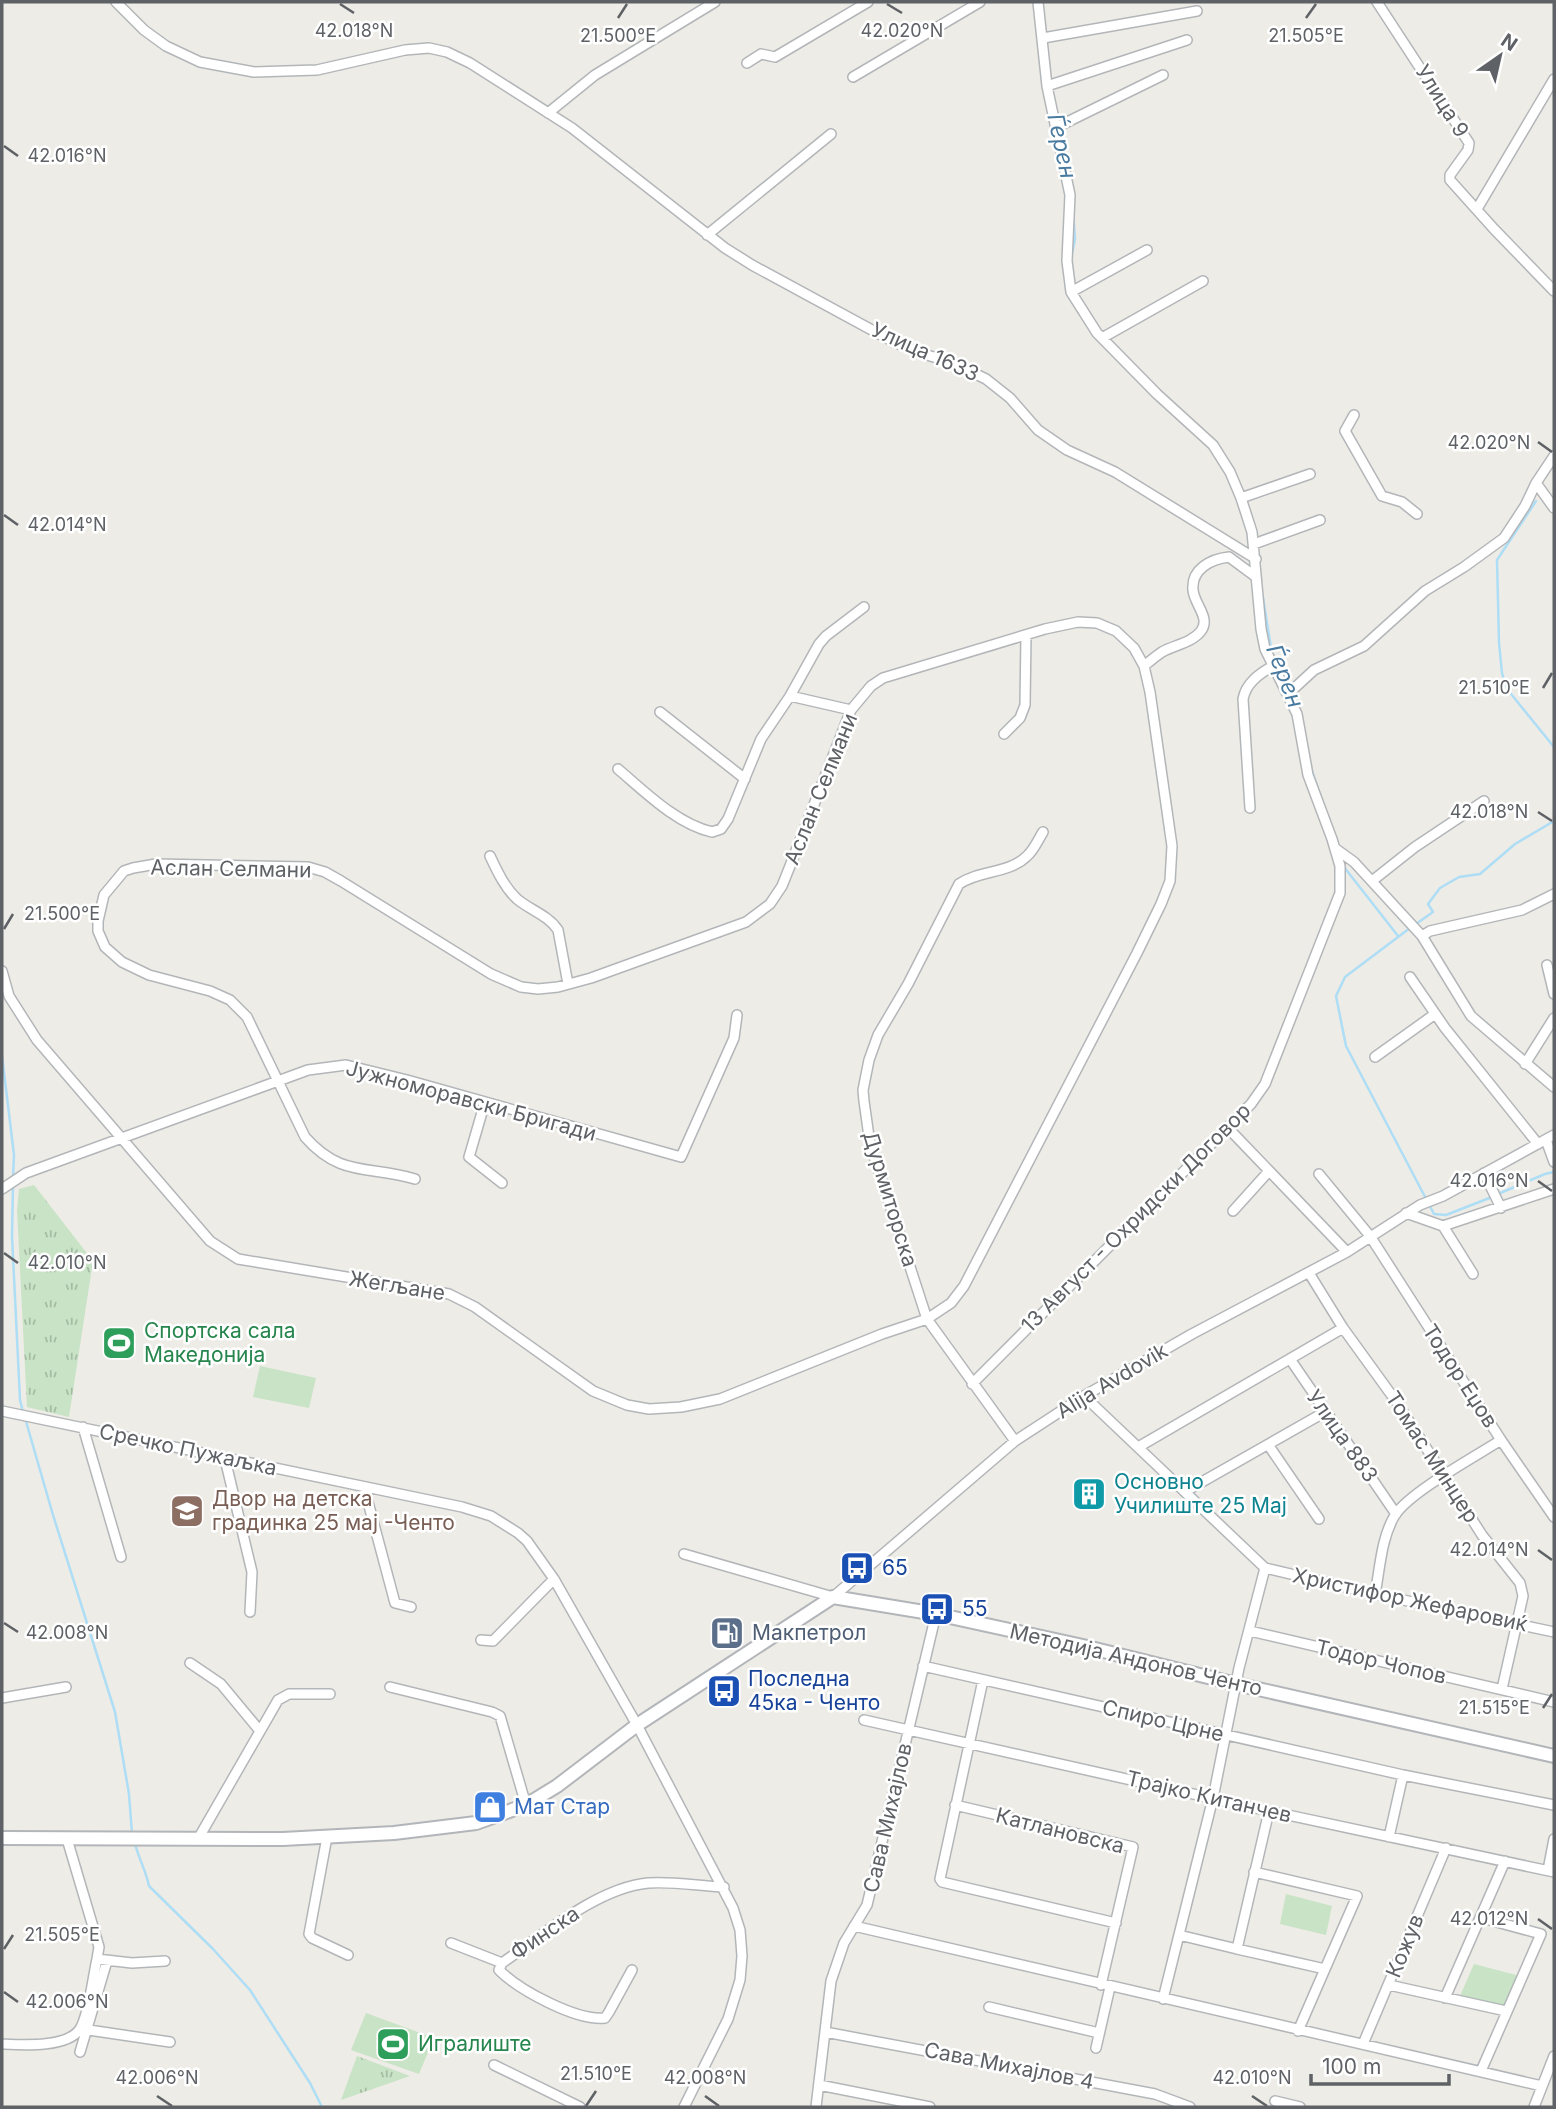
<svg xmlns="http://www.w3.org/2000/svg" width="1556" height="2109" font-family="Inter,sans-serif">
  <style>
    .green { fill: #c8e3c5 }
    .park { fill: url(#park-tufts) }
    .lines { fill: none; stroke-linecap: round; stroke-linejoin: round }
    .stream { stroke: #aeddf6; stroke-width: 2.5 }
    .minor-casing { stroke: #b3b6b9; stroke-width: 12 }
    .secondary-casing { stroke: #b2b5b9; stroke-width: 16 }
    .minor { stroke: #fff; stroke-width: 9 }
    .secondary { stroke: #fff; stroke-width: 12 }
    .ticks { fill: none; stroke: #5e6165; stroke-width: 2.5 }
    .labels { text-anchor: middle; stroke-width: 5; stroke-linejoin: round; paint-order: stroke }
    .street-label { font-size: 21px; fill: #5e6165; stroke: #fff }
    .leisure-label { font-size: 21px; fill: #27864d; stroke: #fff; text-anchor: start }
    .culture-label { font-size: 21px; fill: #0d838f; stroke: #fff; text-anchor: start }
    .education-label { font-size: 21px; fill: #785e54; stroke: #fff; text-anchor: start }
    .transit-label { font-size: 21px; fill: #164399; stroke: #fff; text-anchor: start }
    .service-label { font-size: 21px; fill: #4e5e75; stroke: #fff; text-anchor: start }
    .shop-label { font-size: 21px; fill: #366cbe; stroke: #fff; text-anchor: start }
    .water-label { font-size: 23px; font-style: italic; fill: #497a9f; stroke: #fff }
    .ticks-label { font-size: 18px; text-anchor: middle; fill: #5e6165; stroke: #fff; stroke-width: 5; stroke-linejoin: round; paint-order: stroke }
  </style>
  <defs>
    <pattern id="park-tufts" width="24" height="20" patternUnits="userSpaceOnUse" patternTransform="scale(1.75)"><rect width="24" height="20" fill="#c8e3c5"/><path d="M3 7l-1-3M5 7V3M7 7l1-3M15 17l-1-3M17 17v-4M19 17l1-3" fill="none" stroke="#a6bba4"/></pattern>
  </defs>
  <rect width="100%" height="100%" fill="#eeece6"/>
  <path class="green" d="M260,1366L316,1378L309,1408L253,1397Z
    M1286,1894L1332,1906L1326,1935L1280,1924Z
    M1474,1964L1520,1976L1506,2006L1460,1996Z
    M366,2013L434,2038L419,2074L351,2050Z"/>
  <path class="park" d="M34,1185L93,1261L69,1417L27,1407L17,1211L19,1189Z
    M357,2056L410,2076L341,2100Z"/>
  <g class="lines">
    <path class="stream" d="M1072,254L1075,239L1073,212
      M1536,501L1497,560L1499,643L1502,673L1507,689L1554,747
      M1263,598L1272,654
      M1311,768L1321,798
      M1344,867L1398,936
      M1416,924L1433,912L1428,904L1440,888L1459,877L1480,874L1515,844L1554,821
      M1410,928L1345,977L1336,996L1346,1046L1434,1214L1446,1215L1492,1197
      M2,1056L14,1155L13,1178
      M13,1185L12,1236L20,1400L23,1412
      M1498,1194L1545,1174L1554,1172
      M25,1418L53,1515L115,1712L129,1794L132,1834
      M135,1844C139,1859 146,1871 149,1886L213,1949L250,1990L310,2083L322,2107"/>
    <g class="minor-casing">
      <path id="minor" d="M116,2L144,30L166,46L200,62L254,72L317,70L405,50L429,48L447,52L470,63L572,128L725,248L752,265L894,342L920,353L951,362L986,379L1010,398L1038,430L1067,450L1115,472L1256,559
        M1377,2L1469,143L1468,150L1450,175V180L1494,229L1554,291
        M1043,38L1197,11
        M747,63L761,54L775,57L868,2
        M853,77L980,2
        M1047,86L1187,40
        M548,113L595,75L715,2
        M1055,128L1163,75
        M1477,209L1554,79
        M707,235L831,134
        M1071,292L1147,250
        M1102,338L1203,281
        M1354,415L1345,431L1382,496L1402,502L1417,514
        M1536,483L1554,508
        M1241,498L1310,474
        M1254,544L1320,520
        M1144,666C1150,661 1156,656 1162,652C1174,645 1192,643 1201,631C1211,618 1194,604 1193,590C1191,569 1211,559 1229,557L1256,577
        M1288,694L1314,670L1364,646L1425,591L1464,567L1504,538L1525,506L1536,483L1554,456
        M790,696L851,710
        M660,712L745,779
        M1004,734L1020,718L1025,705L1026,635
        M618,769C645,792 677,824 712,832L721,829L728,819L761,739L790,696L819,644L826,636L864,607
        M1250,808L1243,699C1246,683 1259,674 1273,666
        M1336,849L1354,862L1422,936L1471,1016L1554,1087
        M490,856C497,871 505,888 517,899C530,910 548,915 558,930L568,984
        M1372,881L1415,847L1484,801
        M1422,936L1430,931L1522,910L1554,894
        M1547,965L1554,994
        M2,971L9,996L37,1040L210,1241L238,1259L449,1294L475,1307L593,1391L627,1405L649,1409L681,1407L720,1399L882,1334L927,1319L951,1303L964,1286L1137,953L1161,904L1170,881L1172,846L1150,692L1144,666L1134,648L1116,631L1097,623L1078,622L1045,629L883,678L871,686L851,710L790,866L782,886L770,904L746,922L591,978L558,987L538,989L521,987L491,974L341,881L325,872L308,867L156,864L133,868L124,871L104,895L98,921V931L105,947L122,962L149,975L210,991L230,1000L247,1017L305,1137C341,1178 369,1165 415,1179
        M1410,977L1445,1028L1538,1144
        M1375,1057L1435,1014
        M1525,1064L1554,1018
        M485,1102L469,1157L502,1183
        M1228,1128L1347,1252
        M1546,1140L1554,1162
        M1484,1173L1501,1208
        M1319,1174L1370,1236L1501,1440L1554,1517
        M2,1189L26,1173L278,1081L308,1070L346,1065L407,1080L681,1157L734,1038L737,1015
        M1233,1211L1269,1171
        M1406,1213L1443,1226L1554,1189
        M1443,1226L1473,1274
        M1309,1273L1343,1328L1398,1404L1482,1535L1520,1583L1523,1596L1502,1689
        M1290,1359L1396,1514
        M972,1384L1251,1104L1265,1084L1340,893V866L1332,839L1308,775L1297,714L1265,649L1261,629L1252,532L1241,498L1230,472L1213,445L1157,394L1097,333L1071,292L1067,261L1070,195L1047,86L1038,2
        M1084,1396L1265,1568
        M2,1411L462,1507L491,1516L518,1533L527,1541L554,1579L637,1725L733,1908L740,1930L742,1956L740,1980L728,2019L684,2107
        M83,1427L121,1557
        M1015,1441L927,1319L870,1144L864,1101L863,1090L869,1060L878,1035L908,984L959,884C979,870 1009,874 1027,856C1034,850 1038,840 1043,832
        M1140,1446L1343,1328
        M1269,1446L1319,1519
        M225,1459L252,1572L250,1612
        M364,1487L395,1603L411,1607
        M1186,1491L1325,1412
        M684,1554L833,1597L1015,1441L1084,1396L1192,1334L1347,1252L1420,1205L1443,1196L1554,1135
        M1265,1568L1375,1594L1554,1632
        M1375,1594C1380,1569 1381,1538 1395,1515C1410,1492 1476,1456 1501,1440
        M1250,1631L1554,1702
        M481,1640L493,1641L554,1579
        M190,1663L221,1684L260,1731
        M923,1666L1403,1775L1554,1805
        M983,1680L940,1879L942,1882L1116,1923
        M390,1687L492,1712L500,1716L526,1805
        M2,1698L66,1687
        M864,1720L1269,1811L1554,1872
        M955,1805L1133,1847L1101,1985
        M1269,1811L1237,1949L1325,1969L1298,2031
        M327,1837L309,1934L312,1938L348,1955
        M1389,1837L1403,1775
        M67,1839L99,1947L97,1959L132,1963L165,1961
        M198,1839L278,1700L289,1694H330
        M1548,1870L1554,1839
        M1254,1872L1357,1896L1325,1969
        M854,1926L1542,2086
        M1179,1935L1237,1949
        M451,1943L502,1963
        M632,1970L609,2012L605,2018C576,2021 519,1990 499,1970L502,1963C543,1935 597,1888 648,1883C672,1881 699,1886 724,1887
        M1389,1985L1506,2011
        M1445,1998L1505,1861
        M1163,1999L1213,1798L1239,1668L1265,1568
        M989,2007L1099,2033
        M82,2029L170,2042
        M825,2032L1155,2094L1190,2107
        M2,2044C23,2045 67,2048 80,2029C89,2015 93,1976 97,1959
        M1363,2044L1446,1848
        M1096,2048L1110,1987
        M80,2052L107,1961
        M494,2065L580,2107
        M1481,2071L1541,1934L1482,1918
        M819,2085L930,2107
        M1275,2101L1300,2107
        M816,2107L831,1981L844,1943L867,1905L936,1614
        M1534,2107L1554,2056"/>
    </g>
    <g class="secondary-casing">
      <path id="secondary" d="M2,1838L283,1839L394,1833L476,1823L526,1805L557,1786L637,1725L833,1597L936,1614L1083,1646L1236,1684L1554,1756"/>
    </g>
    <use href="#minor" class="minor"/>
    <use href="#secondary" class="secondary"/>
  </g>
  <path class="ticks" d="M340,4L354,13M887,4L902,13M618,18L627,4M1306,18L1316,4M4,146L18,156M1538,442L1552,452M4,515L18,525M1543,688L1552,673M1538,812L1552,821M4,929L13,914M1538,1181L1552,1191M4,1253L18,1263M1538,1550L1552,1560M4,1623L18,1632M1543,1708L1552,1694M1538,1919L1552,1929M4,1949L13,1935M4,1992L18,2002M157,2096L172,2106M705,2096L719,2106M1252,2096L1267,2106M586,2106L596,2091"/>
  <defs>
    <g id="stadium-square" transform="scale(1.75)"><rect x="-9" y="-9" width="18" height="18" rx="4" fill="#2e9e5b" stroke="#fff"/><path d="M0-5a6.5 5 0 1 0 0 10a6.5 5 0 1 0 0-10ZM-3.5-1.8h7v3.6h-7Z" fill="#fff"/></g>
    <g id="building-square" transform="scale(1.75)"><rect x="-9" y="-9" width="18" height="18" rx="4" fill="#0f9aa8" stroke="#fff"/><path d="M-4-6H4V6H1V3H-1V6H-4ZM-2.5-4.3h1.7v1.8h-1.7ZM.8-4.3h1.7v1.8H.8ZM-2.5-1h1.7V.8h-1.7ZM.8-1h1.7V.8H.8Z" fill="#fff"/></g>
    <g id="school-square" transform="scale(1.75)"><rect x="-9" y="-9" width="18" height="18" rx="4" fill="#8d6e63" stroke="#fff"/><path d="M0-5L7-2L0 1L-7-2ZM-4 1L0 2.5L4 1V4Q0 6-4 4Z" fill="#fff"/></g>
    <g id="bus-square" transform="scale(1.75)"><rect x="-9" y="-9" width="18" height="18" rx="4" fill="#1a4fb4" stroke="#fff"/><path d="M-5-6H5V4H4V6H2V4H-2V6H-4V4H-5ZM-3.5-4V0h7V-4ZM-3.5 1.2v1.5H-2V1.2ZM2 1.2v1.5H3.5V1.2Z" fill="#fff"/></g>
    <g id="fuel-square" transform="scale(1.75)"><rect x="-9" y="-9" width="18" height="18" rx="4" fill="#5c6f8a" stroke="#fff"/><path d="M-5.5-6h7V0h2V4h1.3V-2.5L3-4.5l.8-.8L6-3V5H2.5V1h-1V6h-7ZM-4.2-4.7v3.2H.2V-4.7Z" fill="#fff"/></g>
    <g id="shop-square" transform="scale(1.75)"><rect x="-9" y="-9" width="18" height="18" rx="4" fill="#3f7fe0" stroke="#fff"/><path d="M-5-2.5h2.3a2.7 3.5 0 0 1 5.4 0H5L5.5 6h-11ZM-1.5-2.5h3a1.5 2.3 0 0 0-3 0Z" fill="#fff"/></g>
  </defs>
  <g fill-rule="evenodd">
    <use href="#stadium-square" x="119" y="1343"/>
    <use href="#building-square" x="1089" y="1494"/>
    <use href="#school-square" x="187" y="1511"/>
    <use href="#bus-square" x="857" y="1568"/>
    <use href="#bus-square" x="937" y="1609"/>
    <use href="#fuel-square" x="727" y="1633"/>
    <use href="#bus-square" x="724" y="1691"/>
    <use href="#shop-square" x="490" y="1807"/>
    <use href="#stadium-square" x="393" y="2044"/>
  </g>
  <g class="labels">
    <g class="street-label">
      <text transform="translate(1442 101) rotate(58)" y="7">Улица 9</text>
      <text transform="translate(925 352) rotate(24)" y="7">Улица 1633</text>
      <text transform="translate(821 789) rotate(-68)" y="7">Аслан Селмани</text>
      <text transform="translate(231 869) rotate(1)" y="7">Аслан Селмани</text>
      <text transform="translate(471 1101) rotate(15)" y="7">Јужноморавски Бригади</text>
      <text transform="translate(890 1199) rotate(73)" y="7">Дурмиторска</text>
      <text transform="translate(1136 1218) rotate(-45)" y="7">13 Август - Охридски Договор</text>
      <text transform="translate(397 1286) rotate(9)" y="7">Жегљане</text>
      <text transform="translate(1460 1376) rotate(57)" y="7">Тодор Еџов</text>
      <text transform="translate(1112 1381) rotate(-31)" y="7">Alija Avdovik</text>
      <text transform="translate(1342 1436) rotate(55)" y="7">Улица 883</text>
      <text transform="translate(188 1450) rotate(12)" y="7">Сречко Пужаљка</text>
      <text transform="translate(1432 1457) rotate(57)" y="7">Томас Минцер</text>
      <text transform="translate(1410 1600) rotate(12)" y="7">Христифор Жефаровиќ</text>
      <text transform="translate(1136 1660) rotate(13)" y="7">Методија Андонов Ченто</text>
      <text transform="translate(1381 1662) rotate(13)" y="7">Тодор Чопов</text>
      <text transform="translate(1163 1721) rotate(13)" y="7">Спиро Црне</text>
      <text transform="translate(1209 1797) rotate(13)" y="7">Трајко Китанчев</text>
      <text transform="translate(888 1818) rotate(-77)" y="7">Сава Михајлов</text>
      <text transform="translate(1060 1831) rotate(14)" y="7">Катлановска</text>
      <text transform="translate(545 1933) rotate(-34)" y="7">Финска</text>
      <text transform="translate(1405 1946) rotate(-68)" y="7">Кожув</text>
      <text transform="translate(1009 2066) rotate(11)" y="7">Сава Михајлов 4</text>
    </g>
    <g class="leisure-label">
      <text x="144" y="1338">Спортска сала<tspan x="144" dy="24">Македонија</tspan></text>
      <text x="418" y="2051">Игралиште</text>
    </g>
    <g class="culture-label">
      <text x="1114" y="1489">Основно<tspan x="1114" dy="24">Училиште 25 Мај</tspan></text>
    </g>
    <g class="education-label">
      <text x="212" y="1506">Двор на детска<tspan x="212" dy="24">градинка 25 мај -Ченто</tspan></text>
    </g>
    <g class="transit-label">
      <text x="882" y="1575">65</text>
      <text x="962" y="1616">55</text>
      <text x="748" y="1686">Последна<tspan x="748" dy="24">45ка - Ченто</tspan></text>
    </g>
    <g class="service-label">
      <text x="752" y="1640">Макпетрол</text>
    </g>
    <g class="shop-label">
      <text x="514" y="1814">Мат Стар</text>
    </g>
    <g class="water-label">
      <text transform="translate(1062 146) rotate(78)" y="8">Ѓерен</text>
      <text transform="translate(1285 676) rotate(69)" y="8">Ѓерен</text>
    </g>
  </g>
  <g class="ticks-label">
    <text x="354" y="37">42.018°N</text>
    <text x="902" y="37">42.020°N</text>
    <text x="618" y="42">21.500°E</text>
    <text x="1306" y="42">21.505°E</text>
    <text x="67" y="162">42.016°N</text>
    <text x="1489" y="449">42.020°N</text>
    <text x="67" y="531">42.014°N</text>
    <text x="1494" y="694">21.510°E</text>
    <text x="1489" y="818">42.018°N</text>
    <text x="62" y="920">21.500°E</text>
    <text x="1489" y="1187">42.016°N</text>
    <text x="67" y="1269">42.010°N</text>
    <text x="1489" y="1556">42.014°N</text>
    <text x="67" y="1639">42.008°N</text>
    <text x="1494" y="1714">21.515°E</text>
    <text x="1489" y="1925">42.012°N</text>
    <text x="62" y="1941">21.505°E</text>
    <text x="67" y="2008">42.006°N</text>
    <text x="596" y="2080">21.510°E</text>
    <text x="157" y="2084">42.006°N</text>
    <text x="705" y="2084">42.008°N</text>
    <text x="1252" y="2084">42.010°N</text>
  </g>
  <rect width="1556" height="2109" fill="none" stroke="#5e6165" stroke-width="7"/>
  <g transform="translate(1500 56) rotate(34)" stroke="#ffffff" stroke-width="5" paint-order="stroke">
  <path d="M0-5L12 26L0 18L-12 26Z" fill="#5e6165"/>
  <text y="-10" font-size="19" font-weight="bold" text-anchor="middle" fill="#5e6165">N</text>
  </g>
  <path d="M1311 2074v10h138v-10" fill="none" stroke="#5e6165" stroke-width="3.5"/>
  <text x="1322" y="2074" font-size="21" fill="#5e6165" stroke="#ffffff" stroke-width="5" paint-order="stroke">100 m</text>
</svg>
